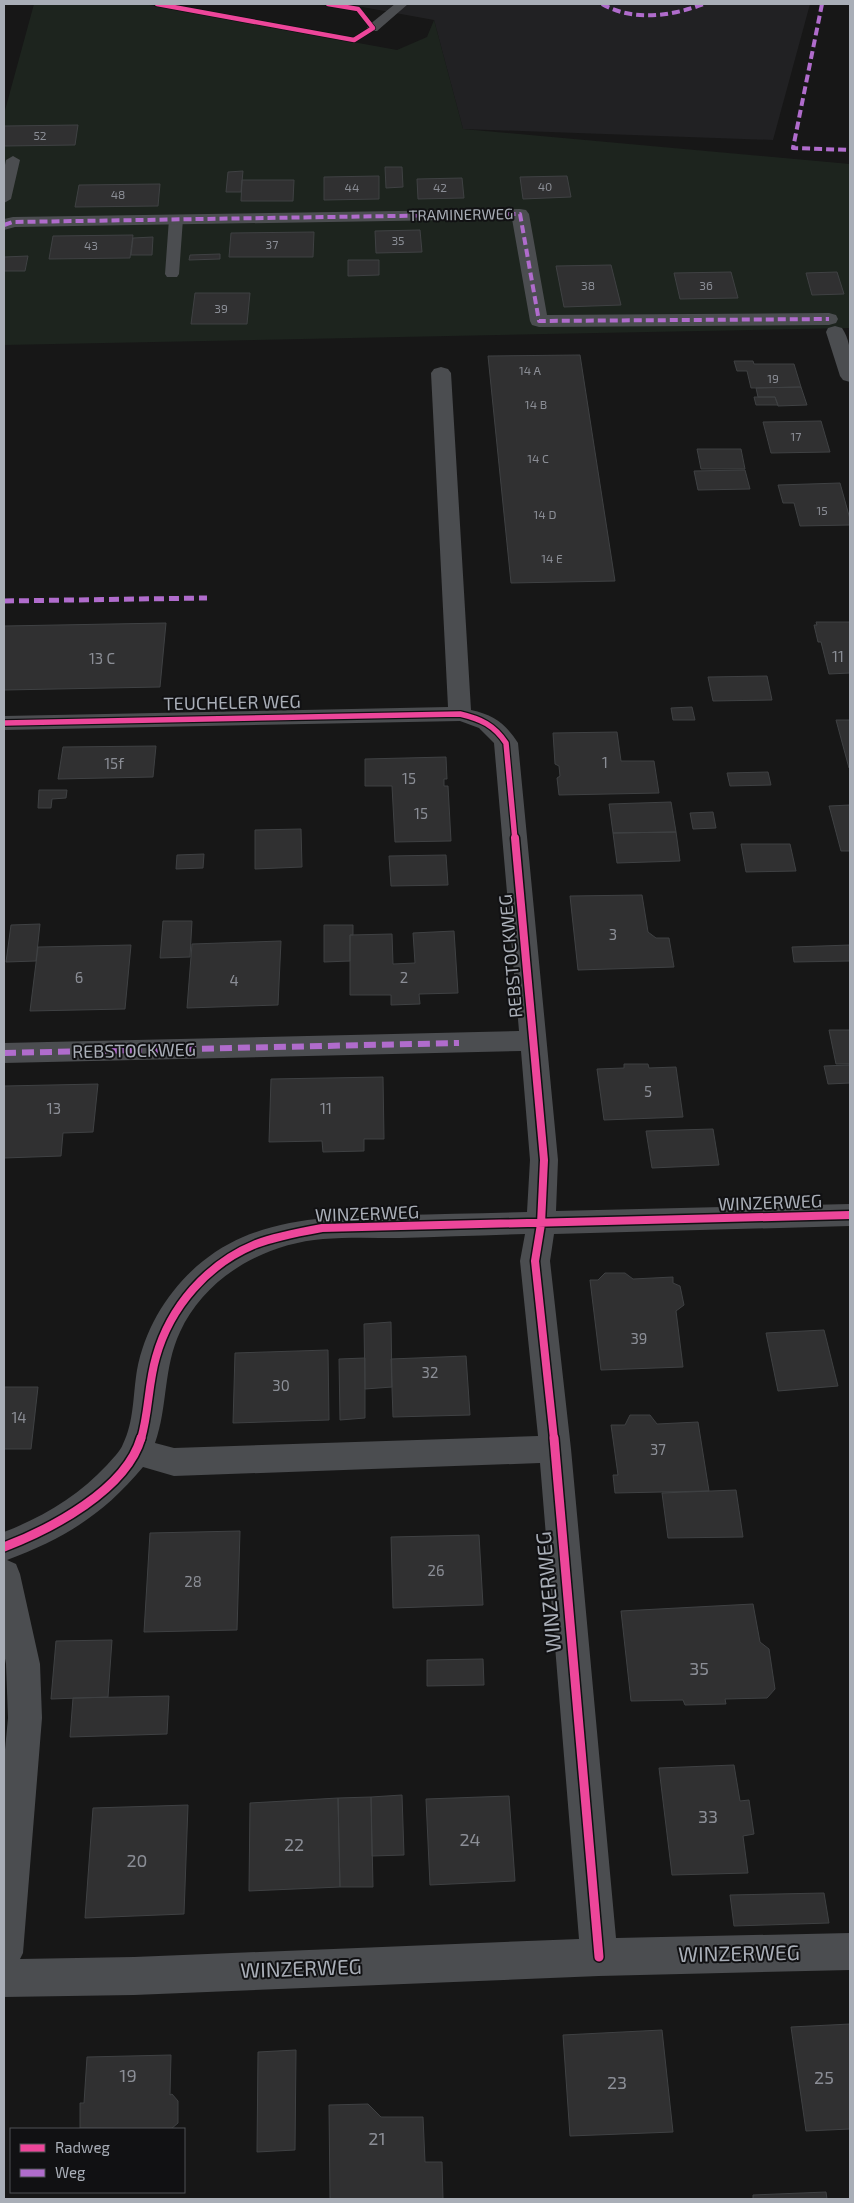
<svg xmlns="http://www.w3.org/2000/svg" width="854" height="2203" font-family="'Exo 2',sans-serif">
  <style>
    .built { fill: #212123 }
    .green { fill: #1d241e }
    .building { fill: #303031; stroke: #3f4143 }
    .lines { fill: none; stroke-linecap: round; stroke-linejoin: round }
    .service { fill: #4b4d50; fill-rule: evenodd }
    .minor { fill: #4b4d50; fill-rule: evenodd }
    .quiet-far2 { stroke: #b06ccc; stroke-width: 4; stroke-dasharray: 8 4; stroke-linecap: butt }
    .quiet-far1 { stroke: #b06ccc; stroke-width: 5; stroke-dasharray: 10 5; stroke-linecap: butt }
    .quiet { stroke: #b06ccc; stroke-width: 6; stroke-dasharray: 12 6; stroke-linecap: butt }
    .cycleway-far3-casing { stroke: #111113; stroke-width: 6 }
    .cycleway-far2-casing { stroke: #111113; stroke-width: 8 }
    .cycleway-far1-casing { stroke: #111113; stroke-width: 11 }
    .cycleway-casing { stroke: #111113; stroke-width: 12 }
    .cycleway-far3 { stroke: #ed469a; stroke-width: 4.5 }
    .cycleway-far2 { stroke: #ed469a; stroke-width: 5.5 }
    .cycleway-far1 { stroke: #ed469a; stroke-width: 8 }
    .cycleway { stroke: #ed469a; stroke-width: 9 }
    .labels { text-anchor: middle; stroke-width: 4; stroke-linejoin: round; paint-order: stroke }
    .far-number-label { font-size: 12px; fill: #8b8e96 }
    .far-street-label { font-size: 15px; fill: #a9aeb7; stroke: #111113 }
    .number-label { font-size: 15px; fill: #8b8e96 }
    .street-label { font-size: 18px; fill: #a9aeb7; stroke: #111113 }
    .near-number-label { font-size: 18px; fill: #8b8e96 }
    .near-street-label { font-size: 21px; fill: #a9aeb7; stroke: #111113 }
  </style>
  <rect width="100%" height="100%" fill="#171717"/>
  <path class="built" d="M346,4H810L773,140L463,129L434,20Z"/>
  <path class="green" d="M34,4H144L397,50L427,37L434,20L463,129L850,164V328L4,345V114Z"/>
  <path class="building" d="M78,125L75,145L4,146V126Z
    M385,167H402L403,187L386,188Z
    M243,171L241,192H226L228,172Z
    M379,176V199L324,200V177Z
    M567,176L571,197L523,199L520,177Z
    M462,178L464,198L418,199L417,179Z
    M242,180H294L293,201H241Z
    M160,184L158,206L75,207L79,185Z
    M420,230L422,252L376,253L375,231Z
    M314,232L313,257H229L231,233Z
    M133,235L130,258L49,259L53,236Z
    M153,237L152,255H131L133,238Z
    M220,254V259L189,260L190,255Z
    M28,256L25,271H4V257Z
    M348,260H379V275L348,276Z
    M611,265L621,305L564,307L556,266Z
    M731,272L738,298L680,299L674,273Z
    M837,272L844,294L812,295L806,273Z
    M195,293H250L247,324H191Z
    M580,355L615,581L511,583L488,356Z
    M734,361H753L754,364H794L801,387L751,388L747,371H737Z
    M801,387L807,405L778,406L775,397H758L756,388Z
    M754,397H775L778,405H756Z
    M821,421L830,452L771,453L763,422Z
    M697,449H741L745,469H701Z
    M745,470L750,489L698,490L694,471Z
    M840,483L850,519V525L800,526L794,503H783L778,485Z
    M816,622H850V673L829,674L821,642H818L814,625H817Z
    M166,623L160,687L4,690V626Z
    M767,676L772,700L713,701L708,677Z
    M692,707L695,720H673L671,708Z
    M836,720H850V768H849Z
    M617,732L621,761H654L659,793L559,795L557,778L560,776L559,766L555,764L553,733Z
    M156,746L153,777L58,779L63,747Z
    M446,757L447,779H444V786H448L451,841L395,842L392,786H365V759Z
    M768,772L771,785L730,786L727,773Z
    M39,790H67L66,798L52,799L51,808H38Z
    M671,802L676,832L613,833L609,804Z
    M850,805V851H841L829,806Z
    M713,812L716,828L693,829L690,813Z
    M301,829L302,867L255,869V830Z
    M676,832L680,861L617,863L613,833Z
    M741,844H790L796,871L746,872Z
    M204,854L203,868L176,869L177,855Z
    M446,855L448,885L391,886L389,856Z
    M642,895L648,932L656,938H669L674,967L578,970L570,896Z
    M163,921H192L190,957L160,958Z
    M40,924L36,961L6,962L11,925Z
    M324,925H353V935H350V961L324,962Z
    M454,931L458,993L419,994L420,1004L391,1005V995H350V935L392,934L393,964L415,963L413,933Z
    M281,941L278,1005L187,1008L192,944Z
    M131,945L125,1009L30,1011L38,947Z
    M850,945V961L794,962L792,947Z
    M829,1030H850V1064H836Z
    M624,1064H648L649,1068L676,1067L683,1117L604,1120L597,1069L624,1068Z
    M850,1065V1083L828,1084L824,1066Z
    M383,1077L384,1139H364V1151L323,1152L322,1141L269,1142L271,1079Z
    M98,1084L93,1132L63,1133L61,1156L4,1158V1086Z
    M713,1129L719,1165L652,1168L646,1131Z
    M605,1273H625L633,1279L673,1277V1283L680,1286L684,1305L676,1311L683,1367L601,1370L590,1280H598Z
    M391,1322L392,1387L365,1389L364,1324Z
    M824,1330L838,1386L778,1391L766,1333Z
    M328,1350L329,1420L233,1423L235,1353Z
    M466,1356L470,1415L393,1417L391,1359Z
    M365,1358V1418L340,1420L339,1359Z
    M4,1387H38L31,1449H4Z
    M630,1415H650L657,1424L698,1422L709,1491L615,1493L613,1475H618L611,1425H625Z
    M736,1490L743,1537L668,1538L662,1493Z
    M240,1531L237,1630L144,1632L150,1533Z
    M479,1535L483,1605L393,1608L391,1537Z
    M753,1604L760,1642L769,1649L775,1689L767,1698L725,1699L726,1704L685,1705L683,1700L631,1701L621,1611Z
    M112,1640L108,1697L51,1699L56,1641Z
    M483,1659L484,1685L427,1686V1660Z
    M169,1696L167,1734L70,1737L73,1698Z
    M734,1765L740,1801L749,1800L754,1834L743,1836L748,1873L672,1875L659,1768Z
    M402,1795L404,1855L372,1856L371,1797Z
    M509,1796L515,1881L430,1885L426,1799Z
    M371,1797L373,1887H340L338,1798Z
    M338,1798L340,1887L249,1891L250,1803Z
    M188,1805L184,1914L85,1918L93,1808Z
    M824,1893L829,1923L734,1926L730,1895Z
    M850,2024V2129L806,2131L791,2027Z
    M662,2030L673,2132L570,2136L563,2035Z
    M296,2050L295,2150L257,2152L258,2052Z
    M171,2055L170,2095L172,2094L178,2101V2123L171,2129L80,2128V2103H84L87,2057Z
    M368,2104L381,2117H423L425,2162H442L443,2199H330L329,2105Z
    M826,2192L827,2199H753V2195Z"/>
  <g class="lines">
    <path class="service" d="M395,4H408L377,31H369L367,28L369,25Z
      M13,156L20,160L11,199L4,203V170L6,160Z
      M176,215L183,219L179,274L177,277H167L165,274L169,219Z"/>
    <path class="minor" d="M520,209L526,210L529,214L547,315L829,313L836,315L838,319L836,323L829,325L539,327L532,325L530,321L512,219L15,227L4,230V219L13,217Z
      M835,326L842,328C853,344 850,363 850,382L843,380L840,376L826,332L828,328Z
      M441,367L448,369L451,373L471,710C494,715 505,723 518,743L558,1160L556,1211L850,1204V1226L554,1234L550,1261L571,1449L616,1938L850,1933V1970L599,1976L134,1995L4,1997V1760L8,1718L6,1664L4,1653V1532C43,1517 78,1496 107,1465C112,1459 120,1452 123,1444C134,1422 133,1394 137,1370C148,1312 189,1260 243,1237C294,1216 345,1216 399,1215C442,1214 484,1213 527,1212L530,1160L521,1051L4,1063V1043L519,1031L494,743L479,728L460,721L4,730V716L448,707L431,373L434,369ZM525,1234L520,1261L538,1436L174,1448L155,1443C168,1407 163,1368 180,1332C205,1277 264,1244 323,1239C348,1237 374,1238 399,1238C441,1237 483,1235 525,1234ZM540,1463L579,1939L134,1957L20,1959L23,1953L42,1718L40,1664L20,1574L16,1564L7,1560C64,1539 104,1514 143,1467L174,1476Z"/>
    <path class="quiet-far2" d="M602,4C634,22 671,16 704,4
      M822,4L793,148L850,150
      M4,225L13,222L520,214L539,321L829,319"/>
    <path class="quiet-far1" d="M4,601L207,598"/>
    <path class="quiet" d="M4,1053L459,1043"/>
    <g class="cycleway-far3-casing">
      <path id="cycleway-far3" d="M157,4L354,40L373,28L358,9L328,4"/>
    </g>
    <g class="cycleway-far2-casing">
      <path id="cycleway-far2" d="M4,723L460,714C481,719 494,725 506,743L515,840"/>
    </g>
    <g class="cycleway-far1-casing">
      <path id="cycleway-far1" d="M515,838L544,1160L541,1224L535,1261L554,1439
        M141,1439C149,1412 148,1384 156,1357C170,1307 207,1264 256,1244C277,1236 300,1232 322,1228L850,1215"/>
    </g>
    <g class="cycleway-casing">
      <path id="cycleway" d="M554,1438L599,1957
        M4,1547C51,1529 126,1490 141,1438"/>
    </g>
    <use href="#cycleway-far3" class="cycleway-far3"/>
    <use href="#cycleway-far2" class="cycleway-far2"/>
    <use href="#cycleway-far1" class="cycleway-far1"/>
    <use href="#cycleway" class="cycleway"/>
  </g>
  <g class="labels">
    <g class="far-number-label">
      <text x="40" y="140">52</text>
      <text x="545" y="191">40</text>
      <text x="352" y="192">44</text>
      <text x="440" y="192">42</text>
      <text x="118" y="199">48</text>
      <text x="398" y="245">35</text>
      <text x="272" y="249">37</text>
      <text x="91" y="250">43</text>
      <text x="588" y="290">38</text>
      <text x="706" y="290">36</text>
      <text x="221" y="313">39</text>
      <text x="530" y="375">14 A</text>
      <text x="773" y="383">19</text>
      <text x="536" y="409">14 B</text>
      <text x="796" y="441">17</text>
      <text x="538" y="463">14 C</text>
      <text x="822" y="515">15</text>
      <text x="545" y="519">14 D</text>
      <text x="552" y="563">14 E</text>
    </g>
    <g class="far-street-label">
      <text transform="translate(461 215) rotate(-1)" y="5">TRAMINERWEG</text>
    </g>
    <g class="number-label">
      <text x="838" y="662">11</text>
      <text x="102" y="664">13 C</text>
      <text x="605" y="768">1</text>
      <text x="114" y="769">15f</text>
      <text x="409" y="784">15</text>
      <text x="421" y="819">15</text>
      <text x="613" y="940">3</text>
      <text x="79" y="983">6</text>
      <text x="404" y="983">2</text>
      <text x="234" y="986">4</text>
      <text x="648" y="1097">5</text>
      <text x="54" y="1114">13</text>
      <text x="326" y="1114">11</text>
      <text x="639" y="1344">39</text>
      <text x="430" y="1378">32</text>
      <text x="281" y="1391">30</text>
      <text x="19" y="1423">14</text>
      <text x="658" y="1455">37</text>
      <text x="436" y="1576">26</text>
      <text x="193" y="1587">28</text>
    </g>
    <g class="street-label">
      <text transform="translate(232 703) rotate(-1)" y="6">TEUCHELER WEG</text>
      <text transform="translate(511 956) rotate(-95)" y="6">REBSTOCKWEG</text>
      <text transform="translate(134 1051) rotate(-1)" y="6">REBSTOCKWEG</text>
      <text transform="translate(770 1203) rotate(-2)" y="6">WINZERWEG</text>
      <text transform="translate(367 1214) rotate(-2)" y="6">WINZERWEG</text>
    </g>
    <g class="near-number-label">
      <text x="699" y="1675">35</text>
      <text x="708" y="1823">33</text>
      <text x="470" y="1846">24</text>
      <text x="294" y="1851">22</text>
      <text x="137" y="1867">20</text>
      <text x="128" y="2082">19</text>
      <text x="824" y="2084">25</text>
      <text x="617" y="2089">23</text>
      <text x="377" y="2145">21</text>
    </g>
    <g class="near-street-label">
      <text transform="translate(549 1592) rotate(-95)" y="7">WINZERWEG</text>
      <text transform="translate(739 1954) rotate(-1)" y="7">WINZERWEG</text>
      <text transform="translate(301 1969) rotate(-2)" y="7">WINZERWEG</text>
    </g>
  </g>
  <rect width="854" height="2203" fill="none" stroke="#a9aeb7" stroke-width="10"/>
  <rect x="10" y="2128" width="175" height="65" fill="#111113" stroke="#4e5055"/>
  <rect x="20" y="2144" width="25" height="8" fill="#ed469a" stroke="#4e5055"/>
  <text x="55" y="2153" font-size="15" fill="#a9aeb7">Radweg</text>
  <rect x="20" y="2169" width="25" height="8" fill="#b06ccc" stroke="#4e5055"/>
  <text x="55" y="2178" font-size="15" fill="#a9aeb7">Weg</text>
</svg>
